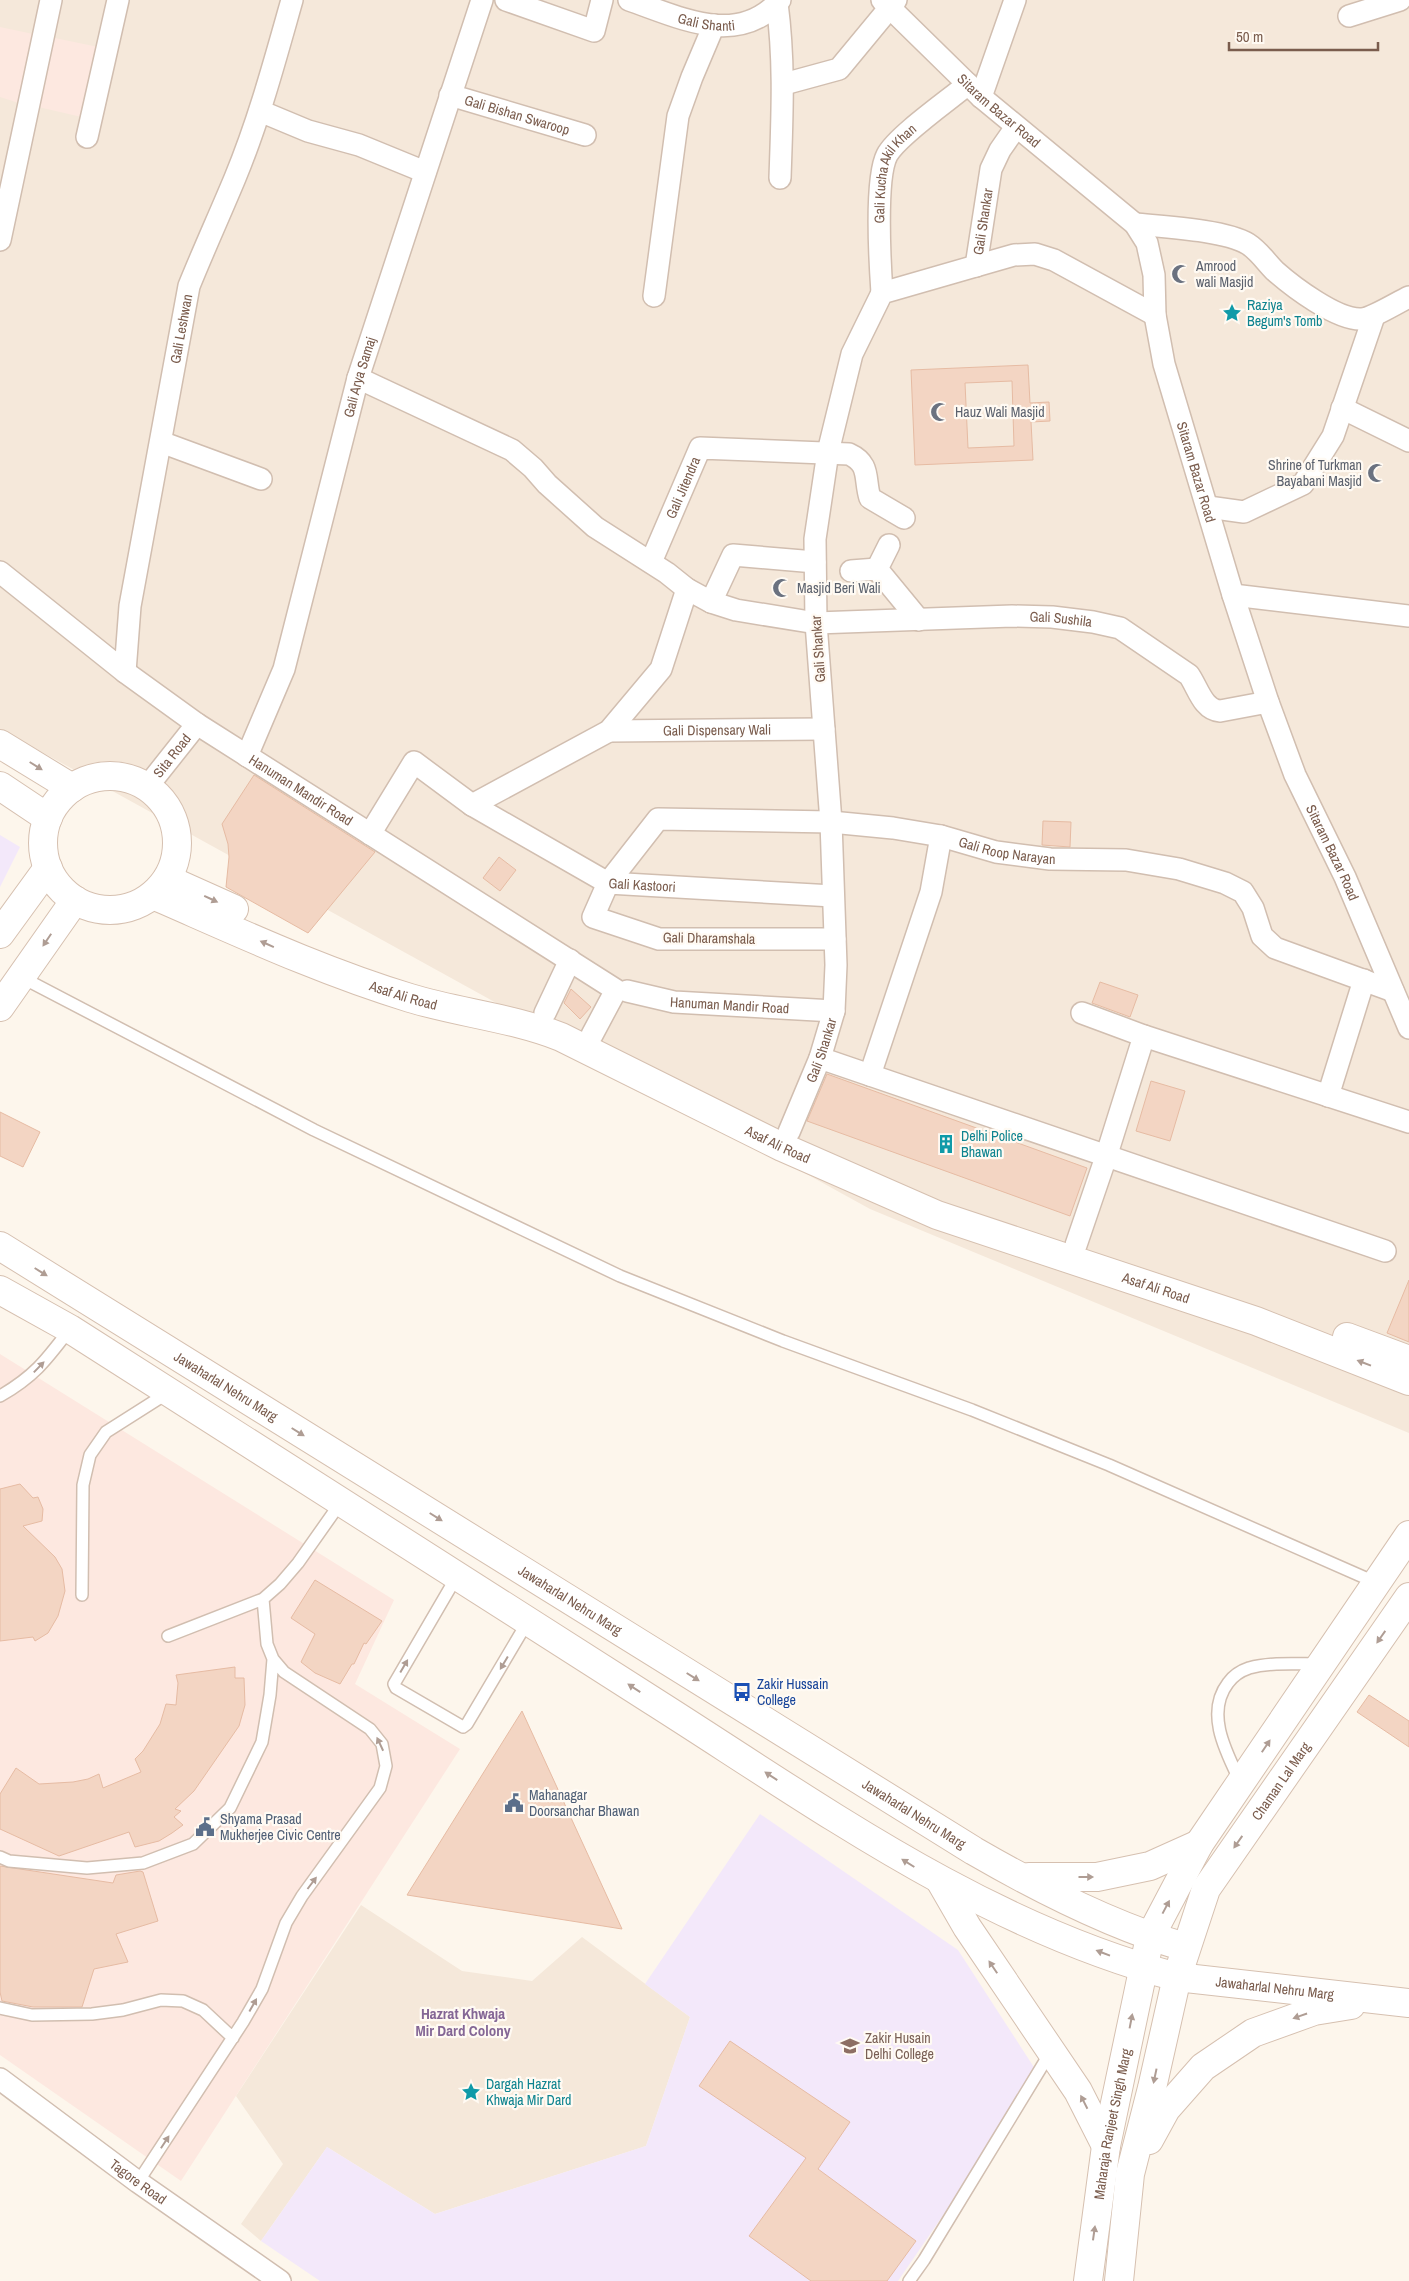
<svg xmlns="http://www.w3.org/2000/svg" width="1409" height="2281" font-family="'Archivo Narrow',sans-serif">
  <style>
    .residential { fill: #f5e8da }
    .commercial { fill: #fde8e0 }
    .education { fill: #f3e8fa }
    .building { fill: #f3d5c3; stroke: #e6bba3; fill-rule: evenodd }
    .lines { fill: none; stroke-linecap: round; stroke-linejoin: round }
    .lane-casing { stroke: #d1beb0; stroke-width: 14 }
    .street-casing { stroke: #d1beb0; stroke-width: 24 }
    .secondary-casing { stroke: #d6c0b0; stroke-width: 30 }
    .lane { stroke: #fff; stroke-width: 11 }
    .street { stroke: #fff; stroke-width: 21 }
    .secondary { stroke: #fff; stroke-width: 28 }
    .oneway { fill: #af9d94 }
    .labels { text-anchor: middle; stroke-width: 4.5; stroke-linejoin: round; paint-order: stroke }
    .street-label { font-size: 14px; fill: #7a5c4d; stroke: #fffaf3 }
    .worship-label { font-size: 14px; fill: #5b616d; stroke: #fffaf3; text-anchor: start }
    .culture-label { font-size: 14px; fill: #0d838f; stroke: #fffaf3; text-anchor: start }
    .transit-label { font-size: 14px; fill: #164399; stroke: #fffaf3; text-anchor: start }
    .service-label { font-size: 14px; fill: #4e5e75; stroke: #fffaf3; text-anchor: start }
    .education-label { font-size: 14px; fill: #785e54; stroke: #fffaf3; text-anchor: start }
    .neighbourhood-label { font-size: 15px; font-weight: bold; fill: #846695; stroke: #fffaf3 }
  </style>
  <rect width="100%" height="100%" fill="#fdf6ec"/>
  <path class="residential" d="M0,0H1409V1433L870,1209L0,729Z
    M361,1905L462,1971L532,1981L582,1937L690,2017L646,2146L435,2214L327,2147L261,2241L241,2224L283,2164L236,2096Z"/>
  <path class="commercial" d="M0,27L38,35L25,105L0,97Z
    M50,37L103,48L86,118L34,106Z
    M0,1354L394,1600L355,1684L460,1749L181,2181L0,2055Z"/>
  <path class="education" d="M0,835L20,847L0,887Z
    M760,1814L958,1950L1039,2075L898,2281H320L261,2241L327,2147L435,2214L646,2146L690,2017L645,1984Z"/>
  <path class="building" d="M1028,365L1030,403L1049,402L1050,421L1031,422L1033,460L915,465L911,370ZM1012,381L1014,446L968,448L965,383Z
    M254,775L375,852L308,933L226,887L229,857L228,844L222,824Z
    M1043,821L1071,822L1070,847L1042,845Z
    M499,857L516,870L500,891L483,878Z
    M1100,982L1138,995L1130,1017L1092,1003Z
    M571,989L591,1007L580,1019L564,1003Z
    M827,1074L1087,1168L1070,1216L807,1121Z
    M1151,1081L1185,1091L1170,1141L1136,1131Z
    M0,1112L40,1132L23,1167L0,1156Z
    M1409,1280V1342L1387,1333Z
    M20,1484L33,1498L38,1497L43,1509L42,1521L23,1526L55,1557L62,1569L65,1591L58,1616L48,1633L35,1641L33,1637L0,1641V1489Z
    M315,1580L382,1621L366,1644L364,1643L354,1664H352L340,1684L315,1673L301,1662L315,1634L291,1618Z
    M235,1667V1678H244L245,1705L239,1726L194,1791L175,1809L181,1811L174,1817L183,1825L172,1833L159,1841L135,1847L129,1832L59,1856L0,1829V1794L16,1768L39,1784L73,1782L88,1779L99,1774L103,1788L141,1772L135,1759L143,1751L160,1724L166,1704L176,1705L178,1683L176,1675Z
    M1369,1695L1409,1721V1747L1357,1712Z
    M522,1711L622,1929L407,1895Z
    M0,1866L113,1883L116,1875L140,1871L143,1872L158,1921L116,1934L128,1962L94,1969L82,2007H33L2,2001L0,1992Z
    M730,2041L850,2122L818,2169L916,2241L887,2281H811L749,2236L806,2158L699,2086Z"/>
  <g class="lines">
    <g class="lane-casing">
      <path id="lane" d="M21,977L314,1130L620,1276L783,1341L972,1410L1109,1465L1377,1583
        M0,1396C35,1376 47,1359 70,1329
        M457,1576L394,1684L396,1688L463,1727L467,1724L528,1621
        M82,1595L83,1485L90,1455L106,1432L169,1392
        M168,1636L263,1599L280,1584L298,1563L341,1502
        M1240,1781C1226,1752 1205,1713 1228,1683C1233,1676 1240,1671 1249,1668C1271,1662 1296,1664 1319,1664
        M0,1857L9,1861L87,1868L143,1863L193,1844L230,1808L262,1742L270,1695L273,1659L267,1644L263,1599
        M0,2008L32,2015L92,2014L123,2010L161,2000L183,2001L203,2010L233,2038
        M138,2182L243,2022L262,1989L286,1923L302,1896L380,1788L386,1766L382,1744L370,1729L284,1672L273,1659
        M909,2281L924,2260L1050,2053"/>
    </g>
    <g class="street-casing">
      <g id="street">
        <path d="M506,0L594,31L602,0"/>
        <path id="s1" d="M629,0C679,17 738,48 780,0"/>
        <path id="s2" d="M882,0L981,97L1135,224L1147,243L1154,275L1155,315L1164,364L1233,595L1268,702L1295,775L1345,877L1409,1028"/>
        <path d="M777,3C785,64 782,117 780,178"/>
        <path d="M1349,16L1400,0"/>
        <path d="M784,84L839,69L896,0"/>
        <path id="s3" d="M450,95L585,135"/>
        <path d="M981,97L1015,0"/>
        <path d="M260,111L308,131L359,145L425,172"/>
        <path d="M87,137L118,0"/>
        <path d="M1135,224C1164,227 1225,230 1248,244C1259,251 1266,262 1275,271C1293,287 1337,320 1361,319C1371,319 1398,302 1409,297"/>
        <path d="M0,240L51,0"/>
        <path id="s4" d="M976,266L991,169L1000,150L1016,127"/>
        <path id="s5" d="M882,293C880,264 875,178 887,155C897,136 949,100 968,84"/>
        <path d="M654,296L678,116L692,77L714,25"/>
        <path id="s6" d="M358,378L512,450L533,468L547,484L595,527L667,573L687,589L711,602L736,610L816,623L1012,616L1052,617L1093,622L1120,628L1189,675C1198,688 1203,710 1220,711L1268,702"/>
        <path d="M1342,408L1409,441"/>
        <path d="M161,442L261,479"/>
        <path d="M1208,507L1244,512L1303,484L1333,436L1374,316"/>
        <path d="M889,545L877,569L919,620"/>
        <path id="s7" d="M651,562L700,448L849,454C871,464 864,479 870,498L904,518"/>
        <path d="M851,571L877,569"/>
        <path id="s8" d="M0,572L125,672L197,724L616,990L592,1035"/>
        <path d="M1233,595L1409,616"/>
        <path d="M711,602L733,555L815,562"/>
        <path id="s9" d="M125,672L130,606L189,286C204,249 220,214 235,178C259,120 275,60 292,0"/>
        <path id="s10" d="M609,731L824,729"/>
        <path id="s11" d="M247,756L284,669L358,378L482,0"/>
        <path id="s12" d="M147,787L197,724"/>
        <path id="s13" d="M472,805L608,883L833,896"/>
        <path d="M370,834L414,762L472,805L609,731L661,669L687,589"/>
        <path id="s14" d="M835,939H659L593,917L608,883L658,819L831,822L893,828L941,836L996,852L1050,859L1126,860L1179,869L1225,883L1243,892L1253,908L1262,936L1275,948L1393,991"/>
        <path id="s15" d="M627,991L674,1002L834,1011"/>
        <path d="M545,1013L570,960"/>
        <path d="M1082,1013L1144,1036L1409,1122"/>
        <path d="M820,1058L1385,1251"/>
        <path d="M870,1075L931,892L941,836"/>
        <path d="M1328,1096L1364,980"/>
        <path id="s16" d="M789,1132L820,1058L834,1011L836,965L831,822L816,623L815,539L828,452L852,354L882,293L1014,255L1035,254L1054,260L1155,315"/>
        <path d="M1076,1245L1106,1157L1144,1036"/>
        <path id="s17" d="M0,2079L138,2182L280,2281"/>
      </g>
    </g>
    <g class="secondary-casing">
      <g id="secondary">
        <path d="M0,744L72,788"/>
        <circle cx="110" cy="843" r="67"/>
        <path d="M0,786L48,818"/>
        <path d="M167,879L234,909"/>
        <path id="s18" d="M153,895C238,932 321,971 410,998C460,1013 513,1018 561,1037L782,1147L937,1215L1256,1321L1409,1381"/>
        <path d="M0,934L48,868"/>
        <path d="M0,1007L75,900"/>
        <path id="s19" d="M0,1246L974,1851C1038,1888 1115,1927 1185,1947"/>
        <path id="s20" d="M0,1290L70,1329C265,1453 459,1577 653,1701C820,1807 983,1926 1177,1977L1409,2003"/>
        <path d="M1347,1337L1409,1360"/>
        <path d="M1029,1877H1097L1150,1866L1199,1844"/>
        <path d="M941,1882L967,1927L1078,2091L1106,2146"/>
        <path d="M1149,2140L1166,2109L1203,2067L1253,2033L1314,2011L1351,2005"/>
        <path id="s21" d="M1088,2281L1106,2146L1150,1937L1199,1844L1409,1535"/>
        <path id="s22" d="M1119,2281L1130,2174L1152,2088L1177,1977L1206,1889L1409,1597"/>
      </g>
    </g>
    <use href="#lane" class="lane"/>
    <use href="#street" class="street"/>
    <use href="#secondary" class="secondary"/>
  </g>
  <defs><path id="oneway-solid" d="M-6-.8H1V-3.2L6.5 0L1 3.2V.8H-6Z" transform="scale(1.25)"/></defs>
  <g class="oneway">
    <use href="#oneway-solid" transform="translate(36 766) rotate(32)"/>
    <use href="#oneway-solid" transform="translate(211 899) rotate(25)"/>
    <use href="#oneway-solid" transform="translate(47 940) rotate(124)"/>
    <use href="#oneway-solid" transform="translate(267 944) rotate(-156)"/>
    <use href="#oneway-solid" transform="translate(41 1272) rotate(32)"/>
    <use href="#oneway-solid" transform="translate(1364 1363) rotate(-159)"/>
    <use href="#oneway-solid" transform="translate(39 1367) rotate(-46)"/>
    <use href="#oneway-solid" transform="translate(298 1432) rotate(32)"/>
    <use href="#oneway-solid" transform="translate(436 1517) rotate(32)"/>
    <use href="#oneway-solid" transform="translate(1381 1637) rotate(125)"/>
    <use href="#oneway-solid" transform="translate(504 1663) rotate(121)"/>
    <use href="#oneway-solid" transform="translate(404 1666) rotate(-60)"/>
    <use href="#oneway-solid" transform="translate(693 1677) rotate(32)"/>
    <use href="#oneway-solid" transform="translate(634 1688) rotate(-147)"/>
    <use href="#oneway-solid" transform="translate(380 1744) rotate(-115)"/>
    <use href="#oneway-solid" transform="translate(1266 1746) rotate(-56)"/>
    <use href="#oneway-solid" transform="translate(771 1776) rotate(-147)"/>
    <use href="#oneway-solid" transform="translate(1238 1842) rotate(125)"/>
    <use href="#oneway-solid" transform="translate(908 1863) rotate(-148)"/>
    <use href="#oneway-solid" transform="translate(1086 1877)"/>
    <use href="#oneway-solid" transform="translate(312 1883) rotate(-53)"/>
    <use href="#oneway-solid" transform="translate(1166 1907) rotate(-62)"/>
    <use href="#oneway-solid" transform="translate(1103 1953) rotate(-159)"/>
    <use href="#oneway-solid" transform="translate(993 1967) rotate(-124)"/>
    <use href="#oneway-solid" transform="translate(253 2005) rotate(-61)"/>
    <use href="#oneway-solid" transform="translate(1300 2016) rotate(161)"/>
    <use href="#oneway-solid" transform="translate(1131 2021) rotate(-79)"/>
    <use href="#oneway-solid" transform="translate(1155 2076) rotate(102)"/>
    <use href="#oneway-solid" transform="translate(1084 2102) rotate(-117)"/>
    <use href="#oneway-solid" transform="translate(165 2142) rotate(-57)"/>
    <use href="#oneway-solid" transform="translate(1094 2233) rotate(-82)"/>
  </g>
  <defs>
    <g id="mosque-bare" transform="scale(1.5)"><path d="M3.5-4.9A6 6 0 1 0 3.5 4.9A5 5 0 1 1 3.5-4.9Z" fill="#6b7280" stroke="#fffaf3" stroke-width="2.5" paint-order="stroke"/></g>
    <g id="sight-bare" transform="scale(1.5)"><path d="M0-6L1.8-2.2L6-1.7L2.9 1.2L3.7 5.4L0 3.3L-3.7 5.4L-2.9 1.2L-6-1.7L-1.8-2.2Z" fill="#0f9aa8" stroke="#fffaf3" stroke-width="2.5" paint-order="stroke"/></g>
    <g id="building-bare" transform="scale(1.5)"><path d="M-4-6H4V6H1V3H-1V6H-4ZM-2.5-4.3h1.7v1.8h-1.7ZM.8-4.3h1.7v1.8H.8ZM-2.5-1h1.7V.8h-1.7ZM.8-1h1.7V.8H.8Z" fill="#0f9aa8" stroke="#fffaf3" stroke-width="2.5" paint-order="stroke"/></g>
    <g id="bus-bare" transform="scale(1.5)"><path d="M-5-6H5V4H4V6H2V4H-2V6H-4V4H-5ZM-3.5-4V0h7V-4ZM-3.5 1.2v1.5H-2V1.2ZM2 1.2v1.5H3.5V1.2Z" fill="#1a4fb4" stroke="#fffaf3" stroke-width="2.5" paint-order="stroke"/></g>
    <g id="civic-bare" transform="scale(1.5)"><path d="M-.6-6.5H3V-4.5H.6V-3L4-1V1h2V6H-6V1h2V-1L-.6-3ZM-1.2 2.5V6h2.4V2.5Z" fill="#5c6f8a" stroke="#fffaf3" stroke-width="2.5" paint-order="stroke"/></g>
    <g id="university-bare" transform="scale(1.5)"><path d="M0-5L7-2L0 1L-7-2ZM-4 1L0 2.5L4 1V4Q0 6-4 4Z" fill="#8d6e63" stroke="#fffaf3" stroke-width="2.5" paint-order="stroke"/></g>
  </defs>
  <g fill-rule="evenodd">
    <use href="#mosque-bare" x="1181" y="274"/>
    <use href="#sight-bare" x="1232" y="313"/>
    <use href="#mosque-bare" x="940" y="412"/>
    <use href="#mosque-bare" x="1377" y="473"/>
    <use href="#mosque-bare" x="782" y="588"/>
    <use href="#building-bare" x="946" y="1144"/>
    <use href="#bus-bare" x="742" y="1692"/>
    <use href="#civic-bare" x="514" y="1803"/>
    <use href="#civic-bare" x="205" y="1827"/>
    <use href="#university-bare" x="850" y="2046"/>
    <use href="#sight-bare" x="471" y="2092"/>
  </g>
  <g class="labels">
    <g class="street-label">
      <text dy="5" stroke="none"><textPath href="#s1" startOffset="81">Gali Shanti</textPath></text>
      <text dy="5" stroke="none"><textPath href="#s2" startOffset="161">Sitaram Bazar Road</textPath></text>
      <text dy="5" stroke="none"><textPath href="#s3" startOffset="70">Gali Bishan Swaroop</textPath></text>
      <text dy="5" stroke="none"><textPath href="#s5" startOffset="124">Gali Kucha Akil Khan</textPath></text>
      <text dy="5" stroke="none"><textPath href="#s4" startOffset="45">Gali Shankar</textPath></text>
      <text dy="5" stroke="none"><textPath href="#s9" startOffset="348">Gali Leshwan</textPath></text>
      <text dy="5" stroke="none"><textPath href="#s11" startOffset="396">Gali Arya Samaj</textPath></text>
      <text dy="5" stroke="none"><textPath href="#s2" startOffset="596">Sitaram Bazar Road</textPath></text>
      <text dy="5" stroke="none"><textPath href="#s7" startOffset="81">Gali Jitendra</textPath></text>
      <text dy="5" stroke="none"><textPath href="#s6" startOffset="774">Gali Sushila</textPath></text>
      <text transform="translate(818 649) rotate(-94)" y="5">Gali Shankar</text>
      <text dy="5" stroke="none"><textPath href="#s10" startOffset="108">Gali Dispensary Wali</textPath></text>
      <text dy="5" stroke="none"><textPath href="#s12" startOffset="40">Sita Road</textPath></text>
      <text dy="5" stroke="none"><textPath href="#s8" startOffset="372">Hanuman Mandir Road</textPath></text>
      <text dy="5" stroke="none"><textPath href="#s14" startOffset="716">Gali Roop Narayan</textPath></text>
      <text dy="5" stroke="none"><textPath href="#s2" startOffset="1001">Sitaram Bazar Road</textPath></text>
      <text dy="5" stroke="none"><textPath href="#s13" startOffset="191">Gali Kastoori</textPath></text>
      <text transform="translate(709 938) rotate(1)" y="5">Gali Dharamshala</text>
      <text dy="5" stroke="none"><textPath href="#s18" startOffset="270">Asaf Ali Road</textPath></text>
      <text dy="5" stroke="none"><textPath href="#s15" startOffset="104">Hanuman Mandir Road</textPath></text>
      <text dy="5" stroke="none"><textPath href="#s16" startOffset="88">Gali Shankar</textPath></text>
      <text dy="5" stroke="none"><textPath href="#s18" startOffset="675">Asaf Ali Road</textPath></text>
      <text dy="5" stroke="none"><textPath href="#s18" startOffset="1080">Asaf Ali Road</textPath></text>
      <text dy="5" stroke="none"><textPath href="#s19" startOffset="266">Jawaharlal Nehru Marg</textPath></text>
      <text dy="5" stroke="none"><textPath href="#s19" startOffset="671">Jawaharlal Nehru Marg</textPath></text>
      <text dy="5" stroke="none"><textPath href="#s22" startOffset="534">Chaman Lal Marg</textPath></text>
      <text dy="5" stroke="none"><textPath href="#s19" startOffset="1076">Jawaharlal Nehru Marg</textPath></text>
      <text dy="5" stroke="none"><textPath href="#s20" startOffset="1465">Jawaharlal Nehru Marg</textPath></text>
      <text dy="5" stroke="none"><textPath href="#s21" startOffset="159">Maharaja Ranjeet Singh Marg</textPath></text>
      <text dy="5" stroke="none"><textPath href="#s17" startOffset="172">Tagore Road</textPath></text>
    </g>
    <g class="worship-label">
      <text x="1196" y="271">Amrood<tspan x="1196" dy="16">wali Masjid</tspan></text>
      <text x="955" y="417">Hauz Wali Masjid</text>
      <text x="1362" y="470" text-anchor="end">Shrine of Turkman<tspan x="1362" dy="16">Bayabani Masjid</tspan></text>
      <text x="797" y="593">Masjid Beri Wali</text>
    </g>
    <g class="culture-label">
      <text x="1247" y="310">Raziya<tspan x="1247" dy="16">Begum's Tomb</tspan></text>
      <text x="961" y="1141">Delhi Police<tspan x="961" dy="16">Bhawan</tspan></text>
      <text x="486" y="2089">Dargah Hazrat<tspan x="486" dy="16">Khwaja Mir Dard</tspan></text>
    </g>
    <g class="transit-label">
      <text x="757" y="1689">Zakir Hussain<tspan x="757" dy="16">College</tspan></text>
    </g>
    <g class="service-label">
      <text x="529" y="1800">Mahanagar<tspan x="529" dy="16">Doorsanchar Bhawan</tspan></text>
      <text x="220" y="1824">Shyama Prasad<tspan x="220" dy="16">Mukherjee Civic Centre</tspan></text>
    </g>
    <g class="education-label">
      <text x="865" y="2043">Zakir Husain<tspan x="865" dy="16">Delhi College</tspan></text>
    </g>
    <g class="neighbourhood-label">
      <text x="463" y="2019">Hazrat Khwaja<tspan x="463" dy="17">Mir Dard Colony</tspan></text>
    </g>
  </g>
  <path d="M1229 42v8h149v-8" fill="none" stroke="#7a5c4d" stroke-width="2.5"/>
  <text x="1236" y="42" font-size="15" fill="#7a5c4d" stroke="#fffaf3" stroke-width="4" paint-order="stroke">50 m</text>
</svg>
